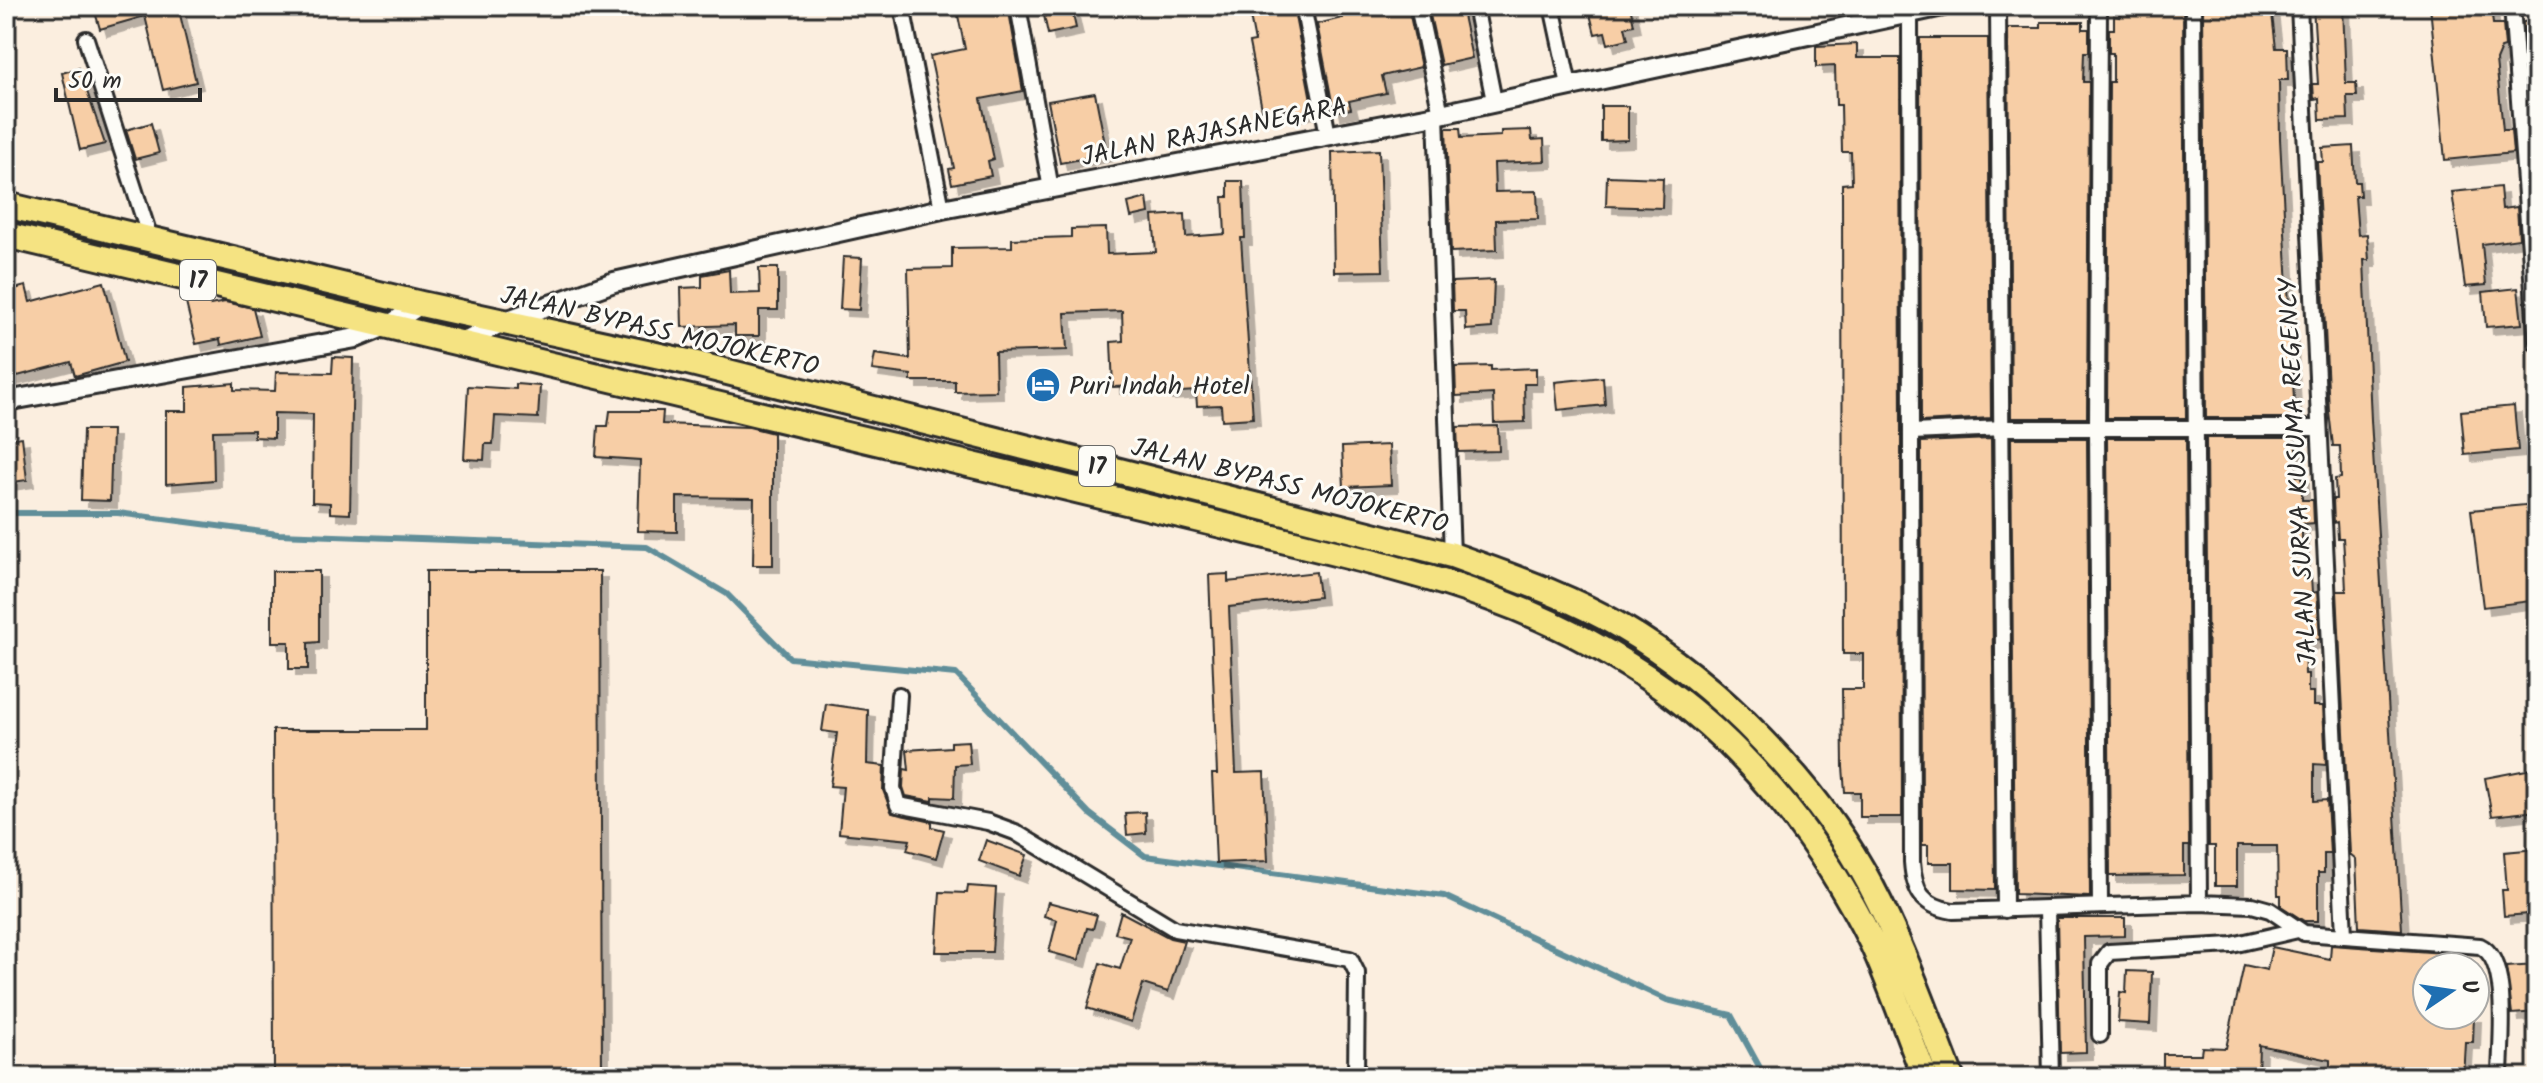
<svg xmlns="http://www.w3.org/2000/svg" width="2543" height="1083" font-family="Kalam,sans-serif">
  <style>
    .lines { fill: none; stroke-linecap: round; stroke-linejoin: round }
    .stream { stroke: #608e99; stroke-width: 6 }
    .building { fill: #f7cea6; stroke: #2b2b2b; stroke-width: 2; filter: url(#shadow) }
    .minor-casing { stroke: #2b2b2b; stroke-width: 20 }
    .tertiary-casing { stroke: #2b2b2b; stroke-width: 24 }
    .trunk-casing { stroke: #2b2b2b; stroke-width: 30 }
    .minor { stroke: #fdfcf7; stroke-width: 14 }
    .tertiary { stroke: #fdfcf7; stroke-width: 18 }
    .trunk { stroke: #f5e382; stroke-width: 24 }
    .labels { text-anchor: middle; stroke-width: 6; stroke-linejoin: round; paint-order: stroke }
    .shield { fill: #fdfcf7; stroke: #6a6a68; stroke-width: 2 }
    .shield-label { font-size: 24px; font-weight: bold; fill: #2b2b2b }
    .street-label { font-size: 26px; fill: #2b2b2b; stroke: #fdfcf7 }
    .poi-label { font-size: 26px; fill: #2b2b2b; stroke: #fdfcf7; text-anchor: start }
  </style>
  <defs>
    <filter id="shadow"><feDropShadow dx="7" dy="7" stdDeviation="0" flood-color="#0004"/></filter>
  </defs>
  <rect width="100%" height="100%" fill="#fbeedf"/>
  <filter id="ink" filterUnits="userSpaceOnUse"><feTurbulence type="fractalNoise" baseFrequency=".0125" numOctaves="2"/><feDisplacementMap in="SourceGraphic" scale="16" xChannelSelector="R" yChannelSelector="G"/><feConvolveMatrix kernelMatrix="1 2 1 2 8 2 1 2 1" color-interpolation-filters="sRGB"/></filter>
  <g filter="url(#ink)">
    <g class="lines">
      <path class="stream" d="M6,513H118L278,534L647,547L727,594L790,658L956,674L1090,814L1145,856L1444,896L1667,1000L1731,1015L1765,1077"/>
    </g>
    <path class="building" d="M101,6H178L196,82L163,90L145,16L100,29L95,12L102,10Z
      M956,6H1008L1023,91L981,99L994,159L988,161L991,176L952,184L949,169L954,168L930,56L965,49Z
      M1042,6H1071L1076,28L1048,34Z
      M1248,6H1293L1313,110L1292,114L1291,108L1263,114L1249,43L1255,42Z
      M1340,6H1408L1421,67L1382,76L1386,93L1349,101L1351,109L1334,112L1317,24L1342,18Z
      M1428,6H1461L1472,58L1441,65Z
      M1588,6H1630L1634,25L1625,27L1628,39L1608,44L1605,32L1595,34Z
      M2147,6H2183L2186,418H2107L2109,82H2113V53H2109V29H2114V16L2120,17L2121,9L2147,10Z
      M2203,6H2271L2276,48H2287L2288,80H2279L2280,139L2295,418H2206Z
      M2313,6H2343L2346,83H2356L2357,96H2347L2348,119L2320,120L2319,98L2314,99L2313,84H2318Z
      M2430,6H2491L2493,24H2503L2505,47L2501,48L2496,60L2503,130H2511L2513,153L2445,160Z
      M2537,20V44L2525,45L2523,22Z
      M2041,22H2083V29H2089V52H2084L2083,82H2089L2087,418H2011L2008,28H2041Z
      M1920,38H1988L1991,418L1921,422Z
      M1857,44V58H1900L1902,817H1860V792H1845L1843,767L1842,689H1863V654H1843L1842,192V184L1852,183L1851,152H1842L1841,105H1836L1835,66L1816,67V46Z
      M79,68L105,144L80,150L62,73Z
      M1095,93L1107,154L1060,163L1048,101Z
      M1601,106H1628V140L1601,141Z
      M151,123L159,153L135,159L126,130Z
      M1446,128H1460L1461,138L1501,136V131L1531,130L1532,140L1544,139L1545,161L1494,163L1495,192L1537,191L1538,219L1496,220L1497,250L1451,252Z
      M2353,146L2355,182H2359L2360,196H2355L2358,235L2367,234L2369,260H2364L2371,420L2402,930L2359,927L2356,859L2350,854L2337,591H2346L2345,569L2343,538H2338L2337,522L2334,523L2333,499H2336L2335,479L2341,478L2340,446H2333L2329,411L2317,162H2323L2322,148Z
      M1379,150L1383,271L1334,272L1332,152Z
      M1607,176L1663,178L1662,208L1606,206Z
      M1228,181H1243L1245,238H1241L1253,418L1222,420L1221,405L1197,406L1196,391L1165,393L1164,385L1113,387L1111,342L1123,341L1122,311L1065,313L1067,350L995,352L996,391L955,392V381H911V375L872,370L875,354L910,359L908,269L952,268V248L1012,247V239L1071,237V229L1106,228L1107,254L1156,252L1153,216L1185,214L1186,237L1225,234L1223,197H1228Z
      M2500,187L2502,209L2517,207L2519,239L2482,244L2486,285L2465,287L2452,192Z
      M1147,198L1149,213L1131,217L1128,203Z
      M843,257L862,258L859,310L840,309Z
      M759,268H778V310H759V336H735V325L682,327L681,288L702,287V275L729,270L730,294L760,293Z
      M1494,280L1492,328L1466,330L1465,311H1453L1452,282Z
      M104,282L125,362L75,376L71,362L6,379V291L26,286L30,302Z
      M2518,288L2522,324L2486,327L2483,292Z
      M208,298L210,305L225,302L253,308L260,336L221,345L220,339L196,344L186,303Z
      M333,357L353,358L350,514L330,513V503L312,502L313,414L274,413V438L254,437V430L213,431L214,480L166,484V411H187V387L234,383V390L275,391L276,372L332,373Z
      M1491,366V370L1536,368V384H1524L1525,422L1494,423L1493,394L1456,396L1455,367Z
      M1603,377L1605,405L1558,410L1555,382Z
      M516,384L540,386L538,418L495,416L493,444H485L484,460L464,459L468,386L516,389Z
      M2514,406L2518,450L2465,455L2461,411Z
      M610,411H663L662,424L749,427L773,433V565H753L754,498L677,497V532L638,531L640,460L596,457L598,426H608Z
      M1498,426L1499,451L1458,452L1457,427Z
      M83,430H112L110,501L81,500Z
      M22,437L27,480L6,483V439Z
      M2011,438H2087L2090,897L2015,894Z
      M2107,438H2186L2189,846H2184V875L2110,876Z
      M2206,438H2296V476H2302V500H2313L2314,523L2302,524V576H2311L2312,593L2317,592L2320,639L2304,644L2305,674H2308V692H2313V706H2323L2326,765L2314,764V801L2327,800L2330,854H2324V873H2318V921H2304L2281,906V895H2278L2277,846H2237V886H2215V846H2209Z
      M1991,439L1995,890L1953,889V863H1928V845H1922L1921,442Z
      M1389,445L1391,485L1344,487L1342,447Z
      M2536,504L2537,572L2528,573L2531,601L2483,607L2471,510Z
      M272,571H319V642L308,643V669H289V642H272Z
      M426,571H600L602,1077H451V1071H274L273,730H426Z
      M1316,572L1319,597L1229,607L1236,773L1264,772L1268,861L1216,863L1212,774H1217L1209,575L1228,574V582Z
      M826,704L868,710L867,764L884,766L883,790L892,813L932,822V827L944,830L936,858L907,850L910,840L839,833L843,787L830,786L837,733L822,731Z
      M968,741L970,764L955,765L954,798L933,797V801L906,796L903,787L904,769L909,770L907,750L951,747V742Z
      M2537,768V811L2492,816L2485,778Z
      M1145,812L1146,833L1127,835L1125,813Z
      M986,840L1027,855L1019,876L979,861Z
      M2537,849V902L2528,903L2529,914L2504,916L2502,890H2507L2504,852Z
      M968,886L996,888L992,952H936L940,892L967,893Z
      M1048,902L1097,915L1093,929L1087,928L1079,960L1049,952L1057,920L1044,916Z
      M1121,912L1170,938L1184,941L1168,992L1143,984L1131,1022L1087,1008L1100,963L1120,969L1130,937L1115,933Z
      M2057,918H2125V936L2084,937L2086,1052L2060,1053Z
      M2331,945L2458,954V967H2427V1015H2474L2473,1042H2465L2463,1077L2346,1072V1077H2330V1060L2259,1045L2258,1077H2163V1054H2201L2202,1047L2226,1048L2244,965L2267,970L2272,947L2330,959Z
      M2537,965V1012L2512,1014L2506,967Z
      M2127,971L2152,972L2150,1024L2118,1022L2120,992L2126,993Z"/>
    <g class="lines">
      <g class="minor-casing">
        <path id="minor" d="M902,6L942,209
          M1018,6L1051,189
          M1303,6L1328,135
          M1418,6L1441,114
          M1475,6L1494,101
          M1552,6L1569,85
          M1998,6L2005,910
          M2099,6L2097,428L2100,906
          M2193,6L2199,903
          M2299,6L2344,935
          M2512,6L2537,344
          M1910,13L1912,862C1914,891 1922,906 1953,911L2199,903L2252,905L2270,910L2304,933L2480,946C2511,960 2500,1045 2500,1077
          M86,39L150,238
          M1436,115L1452,555
          M1912,432L2003,428H2319
          M899,695L893,788L898,805L988,822L1015,832L1175,929L1350,959L1357,973L1356,1077
          M2047,909L2051,1077
          M2100,1035V964L2109,952L2232,945L2298,930"/>
      </g>
      <g class="tertiary-casing">
        <path id="tertiary" d="M463,343L500,323L614,282L942,209L1436,115L1943,6
          M6,401L356,338L391,324L421,304"/>
      </g>
      <g class="trunk-casing">
        <path id="trunk" d="M6,205L421,304L688,362L1452,555C1509,576 1567,595 1620,626C1717,682 1819,787 1871,886C1903,947 1926,1013 1951,1077
          M6,235C333,311 659,390 985,468C1086,492 1186,516 1286,541C1429,576 1541,601 1664,689C1753,754 1824,845 1872,943C1892,986 1907,1033 1925,1077"/>
      </g>
      <use href="#minor" class="minor"/>
      <use href="#tertiary" class="tertiary"/>
      <use href="#trunk" class="trunk"/>
    </g>
  </g>
  <defs>
    <g id="hotel-disc" transform="scale(1.8)"><circle r="9.5" fill="#1f6fb2" stroke="#fdfcf7"/><path d="M-6-4.5h1.5V1H6V5H4.5V3h-9V5H-6ZM-4 0a1.8 1.8 0 1 1 3.6 0ZM.5 0V-2.5h3Q6-2.5 6 0Z" fill="#fff"/></g>
  </defs>
  <g fill-rule="evenodd">
    <use href="#hotel-disc" x="1043" y="385"/>
  </g>
  <g class="labels">
    <g class="shield">
      <rect x="180" y="260" width="36" height="40" rx="6"/>
      <rect x="1079" y="446" width="36" height="40" rx="6"/>
    </g>
    <g class="shield-label">
      <text x="198" y="288">17</text>
      <text x="1097" y="474">17</text>
    </g>
    <g class="street-label">
      <text transform="translate(1214 131) rotate(-11)" y="9">JALAN RAJASANEGARA</text>
      <text transform="translate(660 330) rotate(13)" y="9">JALAN BYPASS MOJOKERTO</text>
      <text transform="translate(2297 472) rotate(-93)" y="9">JALAN SURYA KUSUMA REGENCY</text>
      <text transform="translate(1290 485) rotate(14)" y="9">JALAN BYPASS MOJOKERTO</text>
    </g>
    <g class="poi-label">
      <text x="1069" y="394">Puri Indah Hotel</text>
    </g>
  </g>
  <rect width="2543" height="1083" fill="none" stroke="#fdfcf7" stroke-width="32"/>
  <rect x="16" y="16" width="2511" height="1051" fill="none" stroke="#2b2b2b" stroke-width="3" filter="url(#ink)"/>
  <g transform="translate(2451 991) rotate(77)"><circle r="38" fill="#fdfcf7" stroke="#a9a8a5" stroke-width="2"/>
  <path d="M0-6L14 30L0 20L-14 30Z" fill="#1f6fb2"/>
  <text y="-12" font-size="22" font-weight="bold" text-anchor="middle" fill="#2b2b2b">U</text>
  </g>
  <path d="M56 88v12h144v-12" fill="none" stroke="#2b2b2b" stroke-width="4"/>
  <text x="68" y="88" font-size="24" fill="#2b2b2b" stroke="#fdfcf7" stroke-width="6" paint-order="stroke">50 m</text>
</svg>
